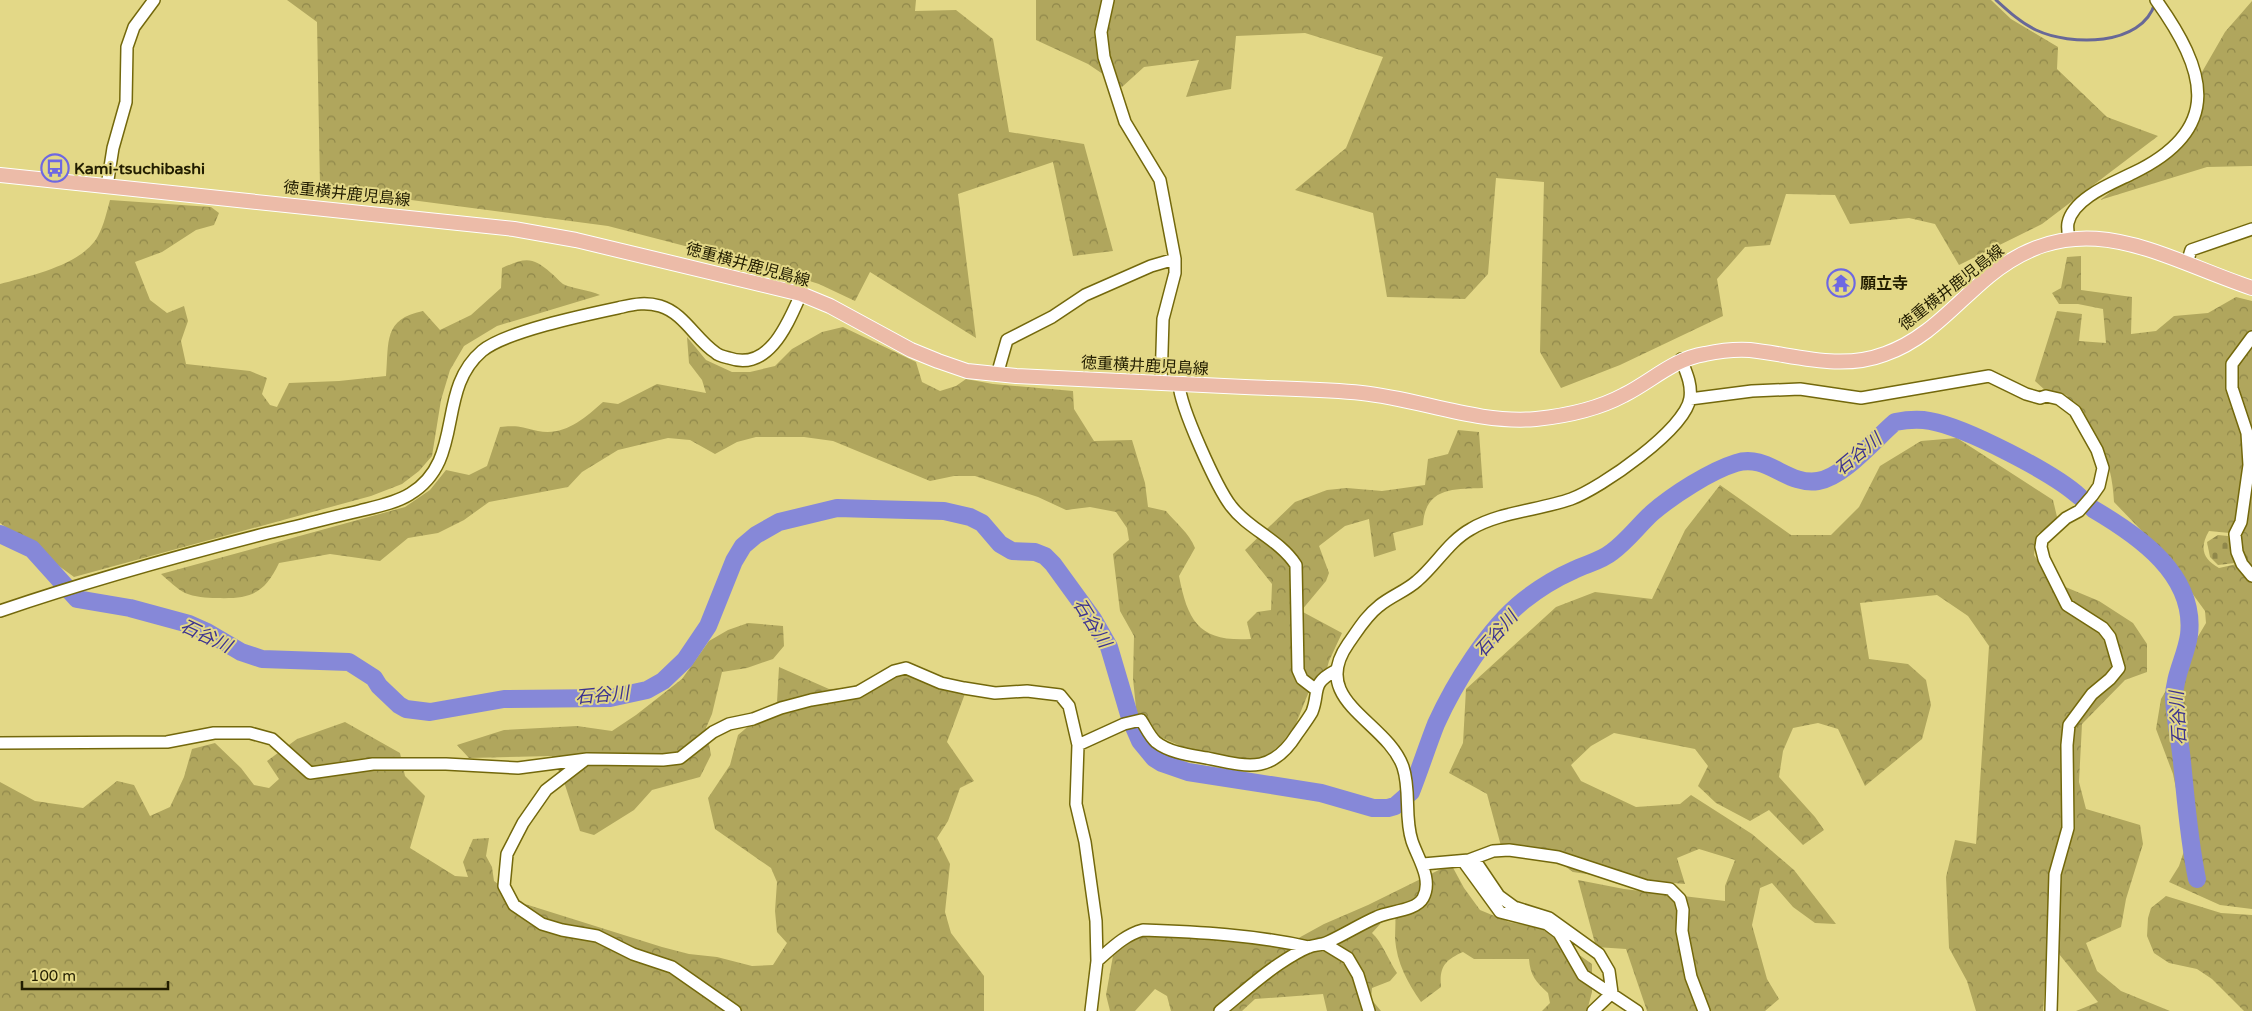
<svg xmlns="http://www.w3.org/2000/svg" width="2252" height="1011" font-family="'Varela Round','Noto Sans JP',sans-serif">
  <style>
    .forest { fill: url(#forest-crowns); fill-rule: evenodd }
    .cemetery { fill: url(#cemetery-stones) }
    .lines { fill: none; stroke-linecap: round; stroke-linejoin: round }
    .stream { stroke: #686897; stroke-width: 3 }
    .river { stroke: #8688d8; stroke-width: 18 }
    .minor-casing { stroke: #73680c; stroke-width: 14 }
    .major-casing { stroke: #fff; stroke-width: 16 }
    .minor { stroke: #fff; stroke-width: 11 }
    .major { stroke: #ecbba8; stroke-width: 14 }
    .labels { text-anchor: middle; stroke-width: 4; stroke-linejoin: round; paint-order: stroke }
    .poi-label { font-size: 16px; font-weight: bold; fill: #221d00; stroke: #e3d887; text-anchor: start }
    .street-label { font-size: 16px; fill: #221d00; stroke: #e3d887 }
    .water-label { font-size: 18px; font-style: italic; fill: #3c3390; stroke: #e3d887 }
  </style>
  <defs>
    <pattern id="forest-crowns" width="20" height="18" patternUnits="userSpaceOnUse" patternTransform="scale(1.25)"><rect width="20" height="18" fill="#b0a65d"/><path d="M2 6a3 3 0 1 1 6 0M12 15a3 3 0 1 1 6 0" fill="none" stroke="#8f874a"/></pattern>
    <pattern id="cemetery-stones" width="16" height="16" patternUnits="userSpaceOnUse" patternTransform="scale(1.25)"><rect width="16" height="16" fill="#b0a65d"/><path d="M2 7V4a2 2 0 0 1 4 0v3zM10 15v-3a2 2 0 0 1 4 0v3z" fill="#8f874a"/></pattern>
  </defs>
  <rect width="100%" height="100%" fill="#e3d887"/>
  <path class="forest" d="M287,0H916L915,11L956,10L993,39L1009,132L1084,144L1113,251L1073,256L1053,162L958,194L976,338L870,272L855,301L819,284L758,265L608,226L320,188L317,22Z
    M1036,0H1991L2011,19L2058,47L2057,69L2107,117L2158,136L2042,224L1959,265L1935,224L1909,218L1850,224L1835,195L1786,194L1770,245L1745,247L1717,279L1723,316L1620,365L1561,388L1540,352L1544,182L1496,178L1488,274L1465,299L1387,297L1373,213L1295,190L1346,148L1383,57L1305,33L1236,36L1231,89L1186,97L1199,60L1144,67L1122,87L1088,64L1036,40Z
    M2252,1V166L2207,167L2100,200L2139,171L2187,127L2198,79L2225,32Z
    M110,200L211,207L219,213L214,225L196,230L162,252L135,262L150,300L167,313L184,306L188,321L181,341L186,364L250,371L267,378L262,394L270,405L277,407L289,383L339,381L386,376C389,342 383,319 423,311L440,330L471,315L501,288L502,268C525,258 532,256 551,273C555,276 559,281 563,284C570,288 590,290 600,295L497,326L464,346L450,370L441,400L432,456L419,471L402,484L371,496L74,577L0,523V284C30,276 82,265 98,236C104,225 107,211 110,200Z
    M2081,256V290L2132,297L2131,334L2156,331L2174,316L2208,313L2236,297L2252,301V909L2220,905L2169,882L2179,866L2185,848V833L2173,774L2156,729L2161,699L2206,623L2205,611L2163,553L2114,502C2112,455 2095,431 2066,395L2046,391L2035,381L2057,311L2082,314L2079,341L2106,343L2103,309L2078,304H2059L2052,293L2061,288L2067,257ZM2209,531L2230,533L2237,564L2219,568C2203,559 2199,548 2209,531Z
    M843,327L916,362L922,382L940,391L956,386L966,379L993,384L1073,391L1074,409L1094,441L1132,440L1145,483L1148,507L1166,511C1176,523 1189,533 1195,548L1179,576C1188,623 1200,642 1251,639L1247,622L1257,612L1271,610L1272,584L1245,550L1295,502L1327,490L1347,488L1382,491L1425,485L1428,459L1448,454L1458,430L1479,432L1483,488C1454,489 1425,487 1423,525L1393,533L1396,550L1374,557L1369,519L1345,526L1319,546L1329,573L1326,581L1301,611L1342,633L1329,661L1325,676L1312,684L1295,726L1280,745L1264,758L1248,760L1192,751L1149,732L1137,717L1133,679L1134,636L1120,611L1113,554L1129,540L1127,528L1116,512L1090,507L1066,510L1038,497L975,476H954L930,481L833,441L804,437H756L737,442L715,454L690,440L668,438L618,450L582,472L568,487L489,502L464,520L438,533L408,538L380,561L330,554L279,563C264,595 249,599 216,598C207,598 194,597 185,593C177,589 168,580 161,574L405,507L430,490L446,470L469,475L487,466L500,427C519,425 520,427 538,431C565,436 584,419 603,402L618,404L657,384L706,393L702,380L689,363L687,337L706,360L732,372H750L775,366L792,349L822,332Z
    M1957,438L2053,500L2058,521L2037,534L2034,555L2051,581L2099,601L2133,623L2147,644V672L2125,680L2082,724L2079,782L2086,809L2140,825L2143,844L2126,899L2121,927L2086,943L2097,971L2121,991L2170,1011H2076L2098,1002L2059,954L2047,960L2043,1011H1976L1967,981L1949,948L1946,877L1955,840L1976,844L1989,646L1968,616L1937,595L1860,603L1869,659L1908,664L1926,680L1931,705L1922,739L1865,786L1838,729L1818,723L1793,728L1783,751L1779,777L1815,817L1824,830L1803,845L1769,810L1750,821L1716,803L1698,786L1708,766L1695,749L1614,733L1591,746L1571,765L1581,781L1636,807L1680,804L1691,795L1752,834L1794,870L1836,924L1815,923L1793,907L1772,883L1760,888L1752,925L1767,979L1779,999L1765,1011H1647L1626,949L1596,947L1578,880L1624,889L1725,901V886L1735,860L1699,849L1677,858L1685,884L1614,878L1573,872L1555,859L1501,846L1487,794L1449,773L1463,743L1466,689L1556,607L1595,592L1652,599L1685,530L1720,485L1791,535H1831L1859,507L1880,466L1921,441Z
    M748,623L783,626L784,646L773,659L747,668L722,672L712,714L706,728L711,755L700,777L652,790L634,810L594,835L580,831L565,785L552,756L469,758L457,745L504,730L577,726L612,731L636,715L682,679L709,641L728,630Z
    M779,667L829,689L849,688L884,673L904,672L966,691L947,742L974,781L960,788L948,821L937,838L950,864L945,912L951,933L984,976V1011H0V782L35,801L83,808L117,781L134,785L150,816L170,807L184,777L192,749L215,743L241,768L254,785L269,788L279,779L267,761L297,739L345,722L400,753L405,776L425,796L410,848L455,876L468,877L463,862L473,839L489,838L486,856L492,867L494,881L525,904L662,947L689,954L717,957L752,966L773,965L787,943L777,932L775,911L777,882L771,868L715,829L708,798L730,765L738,735L777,702Z
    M1451,864L1464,888L1480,910L1509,922L1541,928L1592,964V992L1587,1011H1542L1550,1003L1548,993C1536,982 1530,975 1529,959H1474L1463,952C1445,960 1439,967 1441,987L1421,1002C1407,982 1397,963 1395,939C1395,931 1396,922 1395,915L1381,923L1372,933C1382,942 1389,961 1397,973L1390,981L1372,988L1371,999L1381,1011H1327L1323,994L1255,999L1242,1011H1171L1167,996L1155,989L1135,1011H1110L1106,995L1114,950L1140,935L1169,929L1284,946L1324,924L1368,905Z
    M2166,896L2221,913L2252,915V1011H2244L2212,979L2197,969L2169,963L2154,953L2147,936L2148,918L2151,908Z"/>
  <path class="cemetery" d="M2218,535L2228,536L2235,563L2218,565L2210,557L2207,542Z"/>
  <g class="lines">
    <path class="stream" d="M1996,0C2008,11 2021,23 2036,30C2070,46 2142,47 2155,3"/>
    <path class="river" d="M2093,509C2139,536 2196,575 2189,635C2186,656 2174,676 2174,698C2175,720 2180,740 2182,762C2186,801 2189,841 2197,879
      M0,534L32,549L77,599L130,608L189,624L207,632L241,652L262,659L349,662L374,678L379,686L399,705L406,709L430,712L504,699L610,698L647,690L663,681L685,660L708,626L734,561L743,546L756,535L779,522L837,508L944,511L970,517L982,523L1000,544L1012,551L1035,552L1045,556L1053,564L1093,619L1109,647L1130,718L1140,741L1154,758L1162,763L1188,772L1321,793L1373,808H1388L1395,806L1411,792C1420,769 1427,747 1436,724C1454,684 1488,629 1523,601C1538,589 1556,578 1574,570C1586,564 1601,561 1612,552C1627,541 1638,526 1652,513C1673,495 1710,471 1736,463C1767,453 1787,486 1818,481C1844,477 1875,439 1895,422C1906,420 1919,419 1930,421C1965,427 2054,473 2080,497"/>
    <g class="minor-casing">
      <path id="minor" d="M1108,0L1101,32L1104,57L1125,122L1160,180L1175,259V273L1163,319L1161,383
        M107,186L113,148L126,102L127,47L134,27L154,0
        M2069,238C2068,233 2067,228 2068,223C2073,198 2113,183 2133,173C2225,129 2206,70 2156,0
        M2187,263L2191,250L2252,229
        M2252,337L2232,364V388L2247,433L2249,465L2241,522L2235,534L2237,552L2242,564L2252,576
        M997,375L1007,340L1052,317L1085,295L1151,266L1175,259
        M1179,384C1180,407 1217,488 1231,506C1248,529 1279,539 1296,565L1298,670L1302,679L1315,689
        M1690,399L1752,391L1800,389L1861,398L1989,376L2026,394L2040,398L2046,396L2059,399L2075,411L2097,450L2103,468L2099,486L2092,496L2079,511L2066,518L2042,540L2041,547L2044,559L2067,605L2103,628L2110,637L2119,668L2110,679L2092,694L2069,725L2067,745L2068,828L2055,874L2051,1011
        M0,611C88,581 178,556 268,533C299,526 329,518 359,511C375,507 396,503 410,494C466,460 435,391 482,351C506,331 589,314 622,307C635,304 646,302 660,306C684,313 696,340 716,353C719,356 725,357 729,358C769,372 788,323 801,294
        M0,743L167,742L214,733H250L272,739L310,773L373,764H446L518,768L587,759L663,760L680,758L713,732L729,724L753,719L781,708L811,700L858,692L894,671L906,668L941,683L964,688L995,693L1027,691L1060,695L1069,706L1078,745L1076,804L1085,842L1096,921L1097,961L1091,1011
        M1078,745L1124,724L1141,720C1145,726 1150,737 1156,742C1170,753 1190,755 1207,758C1249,767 1272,774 1297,734C1302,727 1308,719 1312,712C1320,692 1310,684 1335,671
        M585,760L546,790L523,823L507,854L504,886L514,905L542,924L562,930L597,936L633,954L672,967L735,1011
        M1474,859L1499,896L1514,907L1549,918L1599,954L1609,971L1612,993L1593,1011
        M1463,861L1500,912L1547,924L1559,933L1583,975L1637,1011
        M1423,864L1469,860L1493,851L1509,850L1558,857L1646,886L1670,889L1680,899L1683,910L1682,931L1691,977L1704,1011
        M1325,944L1348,958L1358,975L1369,1011
        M1097,961C1111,949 1124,935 1143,930C1200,932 1254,935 1309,947
        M1220,1011C1239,996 1258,978 1279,964C1288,958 1299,951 1309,947C1315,945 1322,945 1328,942C1345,934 1361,924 1377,917C1389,911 1416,911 1423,898C1433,879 1418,859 1412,841C1404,817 1411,791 1403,767C1387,721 1308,701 1348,644C1358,630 1366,616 1379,606C1391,596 1406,591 1417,581C1436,565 1449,541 1471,529C1499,512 1540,510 1571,499C1601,488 1686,429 1690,398C1692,384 1686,372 1681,359"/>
    </g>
    <g class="major-casing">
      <path id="major" d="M0,175L514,229L576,240L801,294L830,306L911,350L938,361L967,371L1016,376C1093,380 1169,383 1245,387C1284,389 1323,389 1362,393C1420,399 1477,424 1536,419C1565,416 1598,409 1624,395C1652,381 1673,359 1705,354C1719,351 1735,349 1750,350C1795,355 1840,371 1885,354C1928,339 1955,304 1989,276C2081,201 2157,256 2252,288"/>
    </g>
    <use href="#minor" class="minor"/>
    <use href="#major" class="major"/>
  </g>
  <defs>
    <g id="bus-ring" transform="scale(1.4375)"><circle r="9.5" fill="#e3d887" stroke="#6e68e2" stroke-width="1.5"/><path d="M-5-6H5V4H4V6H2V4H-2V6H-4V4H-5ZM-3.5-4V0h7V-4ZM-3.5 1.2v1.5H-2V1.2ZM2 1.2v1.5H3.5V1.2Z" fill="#6e68e2"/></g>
    <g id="temple-ring" transform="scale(1.4375)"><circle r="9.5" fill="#e3d887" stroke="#6e68e2" stroke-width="1.5"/><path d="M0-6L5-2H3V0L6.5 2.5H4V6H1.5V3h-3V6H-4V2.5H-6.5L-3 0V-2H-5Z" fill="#6e68e2"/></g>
  </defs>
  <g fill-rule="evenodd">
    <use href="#bus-ring" x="55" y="168"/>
    <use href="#temple-ring" x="1841" y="283"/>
  </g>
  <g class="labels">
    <g class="poi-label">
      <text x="74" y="174">Kami-tsuchibashi</text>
      <text x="1860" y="289">願立寺</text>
    </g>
    <g class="street-label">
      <text transform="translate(347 193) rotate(6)" y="6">徳重横井鹿児島線</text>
      <text transform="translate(748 264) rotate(15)" y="6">徳重横井鹿児島線</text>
      <text transform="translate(1951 287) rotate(-38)" y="6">徳重横井鹿児島線</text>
      <text transform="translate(1145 365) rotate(3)" y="6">徳重横井鹿児島線</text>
    </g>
    <g class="water-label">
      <text transform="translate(1858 454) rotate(-39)" y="6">石谷川</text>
      <text transform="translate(1092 623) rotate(58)" y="6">石谷川</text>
      <text transform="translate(1496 634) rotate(-49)" y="6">石谷川</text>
      <text transform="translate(206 636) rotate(25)" y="6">石谷川</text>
      <text transform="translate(602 695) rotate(-5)" y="6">石谷川</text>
      <text transform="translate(2178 718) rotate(-93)" y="6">石谷川</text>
    </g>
  </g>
  <path d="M22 981v8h146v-8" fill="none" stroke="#221d00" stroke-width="2.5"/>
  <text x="30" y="981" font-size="15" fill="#221d00" stroke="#e3d887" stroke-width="4" paint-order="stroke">100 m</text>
</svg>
